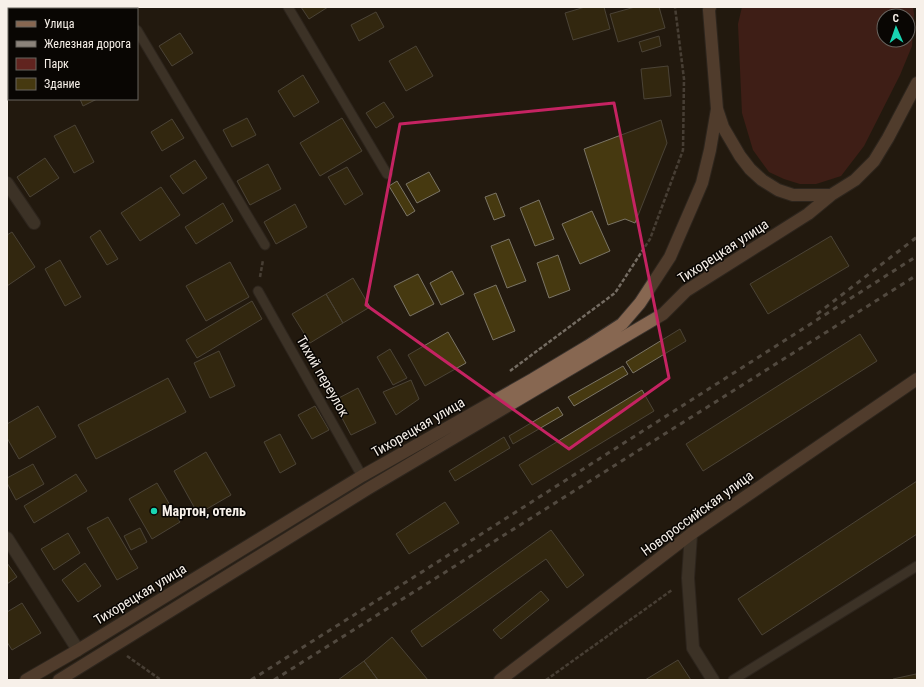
<svg xmlns="http://www.w3.org/2000/svg" width="924" height="687" font-family="'Roboto Condensed',sans-serif">
  <style>
    .green { fill: #61241f; fill-rule: evenodd }
    .building { fill: #463910; stroke: #7b7566 }
    .lines { fill: none; stroke-linecap: round; stroke-linejoin: round }
    .lane-casing { stroke: #3b342f; stroke-width: 11 }
    .street-casing { stroke: #3b342f; stroke-width: 14 }
    .secondary-casing { stroke: #3b342f; stroke-width: 14 }
    .path { stroke: #746c62; stroke-width: 2.5; stroke-dasharray: 4 2; stroke-linecap: butt }
    .lane { stroke: #5b5044; stroke-width: 9 }
    .street { stroke: #5b5044; stroke-width: 12 }
    .secondary { stroke: #876751; stroke-width: 12 }
    .rail { stroke: #8b837a; stroke-width: 3; stroke-dasharray: 5 5; stroke-linecap: butt }
    .marked { fill: none; stroke: #c52362; stroke-width: 3; stroke-linejoin: round }
    .poi-dot { fill: #19d5b2; stroke: #090603; stroke-width: 1.5 }
    .labels { text-anchor: middle; stroke-width: 3; stroke-linejoin: round; paint-order: stroke }
    .street-label { font-size: 14px; fill: #f7f0e9; stroke: #090603 }
    .poi-label { font-size: 14px; font-weight: bold; fill: #f7f0e9; stroke: #090603; text-anchor: start }
  </style>
  <rect width="100%" height="100%" fill="#231a0f"/>
  <path class="green" d="M742,7H913L914,14L912,46L900,75L864,146L841,176L816,184H800L784,179L769,172L753,150L742,113L738,24ZM884,16H908V40H884Z"/>
  <path class="building" d="M301,7H328L309,19Z
    M585,7H604L610,29L573,40L565,13Z
    M635,7H659L665,28L618,42L610,14Z
    M376,12L384,27L359,41L351,25Z
    M180,33L193,53L172,66L159,46Z
    M659,36L661,46L642,52L639,42Z
    M416,46L433,76L406,91L389,61Z
    M668,66L671,96L644,99L641,69Z
    M303,75L319,102L294,117L278,91Z
    M80,99H97L83,106Z
    M384,102L394,117L376,128L366,113Z
    M247,118L256,135L232,147L223,130Z
    M342,118L362,151L320,176L300,143Z
    M172,119L184,138L162,151L151,132Z
    M661,120L667,143L635,223L625,219L608,225L584,149Z
    M75,125L94,162L74,173L54,136Z
    M45,158L59,178L30,197L17,177Z
    M195,160L207,178L183,194L170,176Z
    M268,164L281,189L250,205L237,181Z
    M347,167L363,194L345,205L328,177Z
    M429,172L440,191L417,203L406,184Z
    M397,181L415,211L407,216L389,186Z
    M161,187L180,215L140,241L121,213Z
    M496,193L505,216L494,220L485,197Z
    M539,200L554,239L535,246L520,208Z
    M223,203L233,221L196,244L185,227Z
    M295,204L307,227L276,244L264,222Z
    M592,211L610,251L580,264L562,224Z
    M100,230L118,259L107,265L90,237Z
    M12,232L35,267L7,286V235Z
    M831,236L849,266L768,314L750,284Z
    M509,239L526,281L507,288L491,246Z
    M558,255L570,290L549,298L537,263Z
    M60,260L81,297L65,306L45,269Z
    M230,262L249,297L206,321L186,286Z
    M452,271L464,294L441,305L430,283Z
    M418,274L434,304L410,316L394,286Z
    M353,278L370,307L343,323L326,294Z
    M496,285L515,331L493,340L474,294Z
    M326,294L343,323L310,343L292,314Z
    M252,301L262,319L197,358L186,340Z
    M680,329L686,341L633,373L626,362Z
    M448,332L466,363L425,386L408,355Z
    M860,334L877,361L703,471L686,444Z
    M390,349L407,378L393,385L377,357Z
    M219,351L235,386L210,398L194,363Z
    M623,366L628,374L574,406L568,397Z
    M168,378L186,412L96,459L78,425Z
    M411,380L419,399L396,415L383,392Z
    M358,388L376,423L351,435L333,401Z
    M642,390L654,411L532,485L519,465Z
    M38,406L56,437L19,459L7,438V424Z
    M315,406L329,430L312,439L298,415Z
    M558,407L563,415L513,444L509,436Z
    M280,434L296,464L280,473L264,442Z
    M504,437L510,448L455,481L449,471Z
    M206,452L231,495L198,514L174,471Z
    M33,464L44,484L16,500L7,483V478Z
    M76,474L87,491L34,523L24,506Z
    M917,481V534L762,635L738,599Z
    M157,483L180,522L152,539L129,499Z
    M445,502L459,523L409,554L396,534Z
    M108,517L138,568L117,580L87,528Z
    M140,528L147,542L131,550L124,536Z
    M551,530L584,575L567,588L546,559L422,647L411,631Z
    M68,533L80,553L54,570L41,549Z
    M7,563L17,577L7,584Z
    M85,563L101,586L78,602L62,580Z
    M541,591L549,600L501,639L493,630Z
    M22,603L41,633L12,650L7,642V612Z
    M392,637L428,680H378L364,661Z
    M678,660L691,680H645Z
    M364,661L378,680H338Z
    M916,674L917,680H893V679Z"/>
  <g class="lines">
    <g class="lane-casing">
      <path id="lane" d="M123,7L124,9
        M288,7L387,174
        M137,30L265,245
        M258,291L362,476
        M733,680L917,566"/>
    </g>
    <g class="street-casing">
      <path id="street" d="M25,9L28,7
        M7,20L9,19
        M7,183L34,223
        M691,534L688,578L693,648L713,680
        M7,538L78,650"/>
    </g>
    <g class="secondary-casing">
      <path id="secondary" d="M710,7L709,10L717,109L723,127L740,156L750,169L762,180L778,190L793,195H831
        M26,680L78,650L362,476L533,379L588,346L622,324L640,303L670,257L693,204L702,183L710,150L717,109
        M59,680L369,488L663,314L686,291L808,214L831,195L855,180L874,161L888,138L917,83
        M500,680L691,534L917,379"/>
    </g>
    <path class="path" d="M260,277L263,260
      M510,371L615,293L650,239L683,150L684,79L675,7
      M127,656L161,680
      M546,680L672,590"/>
    <use href="#lane" class="lane"/>
    <use href="#street" class="street"/>
    <use href="#secondary" class="secondary"/>
    <path class="rail" d="M817,314L917,237
      M251,680L414,577L917,256
      M274,680L917,275"/>
  </g>
  <path d="M0 0H924V687H0ZM614,103L669,378L569,449L366,305L400,124Z" fill="#231a0f" fill-opacity=".55" fill-rule="evenodd"/>
  <path class="marked" d="M614,103L669,378L569,449L366,305L400,124Z"/>
  <circle class="poi-dot" cx="154" cy="511" r="4"/>
  <g class="labels">
    <g class="street-label">
      <text transform="translate(723 251) rotate(-33)" y="5">Тихорецкая улица</text>
      <text transform="translate(323 376) rotate(60)" y="5">Тихий переулок</text>
      <text transform="translate(418 427) rotate(-30)" y="5">Тихорецкая улица</text>
      <text transform="translate(697 513) rotate(-36)" y="5">Новороссийская улица</text>
      <text transform="translate(140 594) rotate(-31)" y="5">Тихорецкая улица</text>
    </g>
    <g class="poi-label">
      <text x="162" y="516">Мартон, отель</text>
    </g>
  </g>
  <rect width="924" height="687" fill="none" stroke="#f7f0e9" stroke-width="16"/>
  <rect x="8" y="8" width="130" height="92" fill="#090603" stroke="#68645f"/>
  <rect x="16" y="21" width="20" height="6" fill="#876751" stroke="#68645f"/>
  <text x="44" y="28" font-size="12" fill="#f7f0e9">Улица</text>
  <rect x="16" y="41" width="20" height="6" fill="#8b837a" stroke="#68645f"/>
  <text x="44" y="48" font-size="12" fill="#f7f0e9">Железная дорога</text>
  <rect x="16" y="58" width="20" height="12" fill="#61241f" stroke="#68645f"/>
  <text x="44" y="68" font-size="12" fill="#f7f0e9">Парк</text>
  <rect x="16" y="78" width="20" height="12" fill="#463910" stroke="#68645f"/>
  <text x="44" y="88" font-size="12" fill="#f7f0e9">Здание</text>
  <g transform="translate(896 28) rotate(358)"><circle r="19" fill="#090603" stroke="#68645f"/>
  <path d="M0-3L7 15L0 10L-7 15Z" fill="#19d5b2"/>
  <text y="-6" font-size="11" font-weight="bold" text-anchor="middle" fill="#f7f0e9">С</text>
  </g>
</svg>
